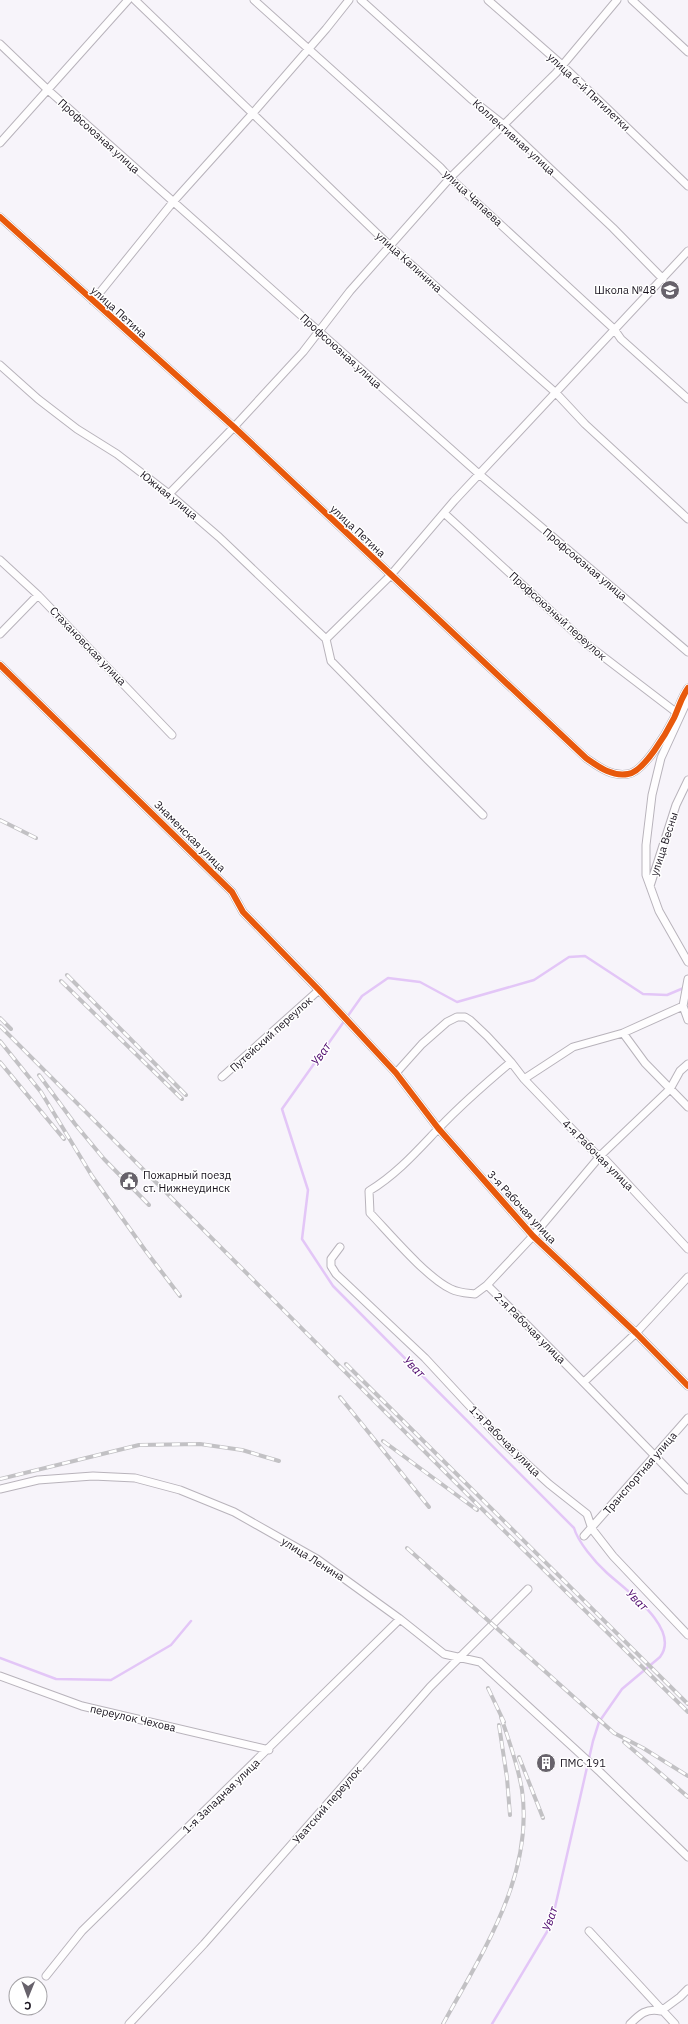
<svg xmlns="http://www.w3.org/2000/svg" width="688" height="2024" font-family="'IBM Plex Sans',sans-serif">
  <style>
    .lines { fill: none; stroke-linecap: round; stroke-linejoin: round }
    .stream { stroke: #e3c6f7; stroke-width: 2.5 }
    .street-casing { stroke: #b8b3bb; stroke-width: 9 }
    .street { stroke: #fefdfe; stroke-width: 7 }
    .rail-casing { stroke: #c2c1c4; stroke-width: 4 }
    .rail { stroke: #fff; stroke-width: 2.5; stroke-dasharray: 8; stroke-linecap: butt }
    .cycleway-casing { stroke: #fff; stroke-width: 8 }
    .cycleway { stroke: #e8590c; stroke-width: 6 }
    .labels { text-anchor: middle; stroke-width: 3; stroke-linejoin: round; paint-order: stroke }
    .street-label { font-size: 11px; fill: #19131e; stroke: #fff }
    .poi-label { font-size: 11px; fill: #19131e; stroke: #fff; text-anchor: start }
    .water-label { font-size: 12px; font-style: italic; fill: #4b046b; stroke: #fff }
  </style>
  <rect width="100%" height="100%" fill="#f7f4fa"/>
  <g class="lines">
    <path class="stream" d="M0,1658L56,1679L111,1680L171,1645L191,1621
      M492,2024L551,1925L593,1741L599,1722L622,1689L660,1657C682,1628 624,1589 606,1572C595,1562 578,1542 574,1528L333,1286L302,1239L308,1190L282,1109L362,996L388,978L420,982L457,1002L534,980L569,957L585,956L643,994L667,995L686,987"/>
    <g class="street-casing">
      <path id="street" d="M135,0L389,245L556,393L585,424L688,519
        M254,0L440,167L450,178L614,329L621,339L688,399
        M361,0L471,99L504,125L613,228L663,279
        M488,0L562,65L688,186
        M632,0L688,52
        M0,44L48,90L479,474L688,652
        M0,143L128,0
        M0,217L234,427L586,758C599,767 612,777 628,774C644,772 667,732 674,718C679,707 681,698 688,688
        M93,301L173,202L253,113L326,29L349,0
        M0,365L38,399L77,429L117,454L169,494L219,537L326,639
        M169,494L234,427L303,352L350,291L450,178L556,73L617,0
        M444,513L588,645L677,713
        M0,560L38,595L172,735
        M0,634L38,595
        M326,639L390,576L454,501L688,251
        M326,639L331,661L428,760L483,815
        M0,665L232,892L243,912L319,990L396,1073L438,1128L533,1236L636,1333L688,1386
        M688,699L661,758L652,795L646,845V875L659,911L688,962
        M650,886L676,805L688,780
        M688,979L683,1006L688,1020
        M623,1033L645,1063L688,1107
        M511,1062C486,1083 462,1104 439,1128C417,1151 397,1174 369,1191L370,1213C390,1234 427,1278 451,1289C459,1293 466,1293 475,1294L487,1285C555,1352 621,1421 688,1490
        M396,1073L422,1044L447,1022L457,1017H465L470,1020L487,1036L511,1062L524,1079L596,1154L601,1155L688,1249
        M222,1077L319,990
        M524,1079L573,1047L623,1033L683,1006
        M340,1247L331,1259V1266L336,1274L425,1358L503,1442L549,1484L587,1514L592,1529L613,1556L688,1635
        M487,1285L533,1236L601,1155L670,1089L680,1071L688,1064
        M584,1382L636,1333L688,1277
        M0,1489L38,1480L93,1476L135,1478L180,1490L234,1512L317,1559L400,1619L444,1654L480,1662L600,1772L688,1857
        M584,1536L688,1418
        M0,1676L82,1706L269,1750
        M589,1931L675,2024
        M46,1976L82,1931L400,1619
        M129,2024L204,1944L430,1687L528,1589
        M630,2024C640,2014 646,2008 661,2011L680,1997L688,1989"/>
    </g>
    <use href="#street" class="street"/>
    <g class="rail-casing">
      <path id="rail" d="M0,820L36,838
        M67,975L186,1095
        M61,981L182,1099
        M0,1018L11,1029
        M0,1026L475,1502L688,1712
        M0,1041L41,1092L92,1176L145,1250L180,1296
        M0,1062L64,1139
        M39,1075L75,1124L104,1159L149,1205
        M346,1364L688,1704
        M340,1397L429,1507
        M383,1441L477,1510
        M0,1479L139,1445L200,1444L242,1450L279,1461
        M407,1548L614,1733L643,1748L688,1776
        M488,1688L504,1722
        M499,1725L507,1778L510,1815
        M624,1742L688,1797
        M519,1757L543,1818
        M443,2024C482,1953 534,1876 522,1790C518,1765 509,1741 501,1717"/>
    </g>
    <use href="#rail" class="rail"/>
    <g class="cycleway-casing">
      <path id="cycleway" d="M0,217L234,427L586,758C599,767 612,777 628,774C644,772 667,732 674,718C679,707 681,698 688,688
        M0,665L232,892L243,912L319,990L396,1073L438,1128L533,1236L636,1333L688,1386"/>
    </g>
    <use href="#cycleway" class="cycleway"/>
  </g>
  <defs>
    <g id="school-disc" transform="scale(1)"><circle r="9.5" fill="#67626b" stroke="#fff"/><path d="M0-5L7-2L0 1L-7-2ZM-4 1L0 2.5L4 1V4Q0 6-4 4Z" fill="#fff"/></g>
    <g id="civic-disc" transform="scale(1)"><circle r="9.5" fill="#67626b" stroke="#fff"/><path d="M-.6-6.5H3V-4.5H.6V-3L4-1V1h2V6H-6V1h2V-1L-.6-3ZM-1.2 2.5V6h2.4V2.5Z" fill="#fff"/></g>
    <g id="building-disc" transform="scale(1)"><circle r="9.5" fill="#67626b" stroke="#fff"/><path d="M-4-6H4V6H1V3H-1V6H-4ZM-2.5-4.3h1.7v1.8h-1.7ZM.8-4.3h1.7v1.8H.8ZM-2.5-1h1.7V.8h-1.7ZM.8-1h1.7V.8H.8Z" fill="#fff"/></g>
  </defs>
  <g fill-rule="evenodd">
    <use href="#school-disc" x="670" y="290"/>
    <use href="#civic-disc" x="129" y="1181"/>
    <use href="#building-disc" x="546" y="1763"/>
  </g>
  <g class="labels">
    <g class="street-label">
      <text transform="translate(589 92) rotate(43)" y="4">улица 6-й Пятилетки</text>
      <text transform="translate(99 136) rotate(42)" y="4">Профсоюзная улица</text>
      <text transform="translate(514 137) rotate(42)" y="4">Коллективная улица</text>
      <text transform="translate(473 198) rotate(43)" y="4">улица Чапаева</text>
      <text transform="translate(409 262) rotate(42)" y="4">улица Калинина</text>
      <text transform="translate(119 312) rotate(42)" y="4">улица Петина</text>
      <text transform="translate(341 351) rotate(42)" y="4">Профсоюзная улица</text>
      <text transform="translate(169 495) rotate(39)" y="4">Южная улица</text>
      <text transform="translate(358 531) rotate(43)" y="4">улица Петина</text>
      <text transform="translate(585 564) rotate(40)" y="4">Профсоюзная улица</text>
      <text transform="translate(558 616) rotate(42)" y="4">Профсоюзный переулок</text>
      <text transform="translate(88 646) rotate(46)" y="4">Стахановская улица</text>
      <text transform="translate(190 836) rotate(45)" y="4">Знаменская улица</text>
      <text transform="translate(664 844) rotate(-72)" y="4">улица Весны</text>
      <text transform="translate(271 1034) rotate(-42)" y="4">Путейский переулок</text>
      <text transform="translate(598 1155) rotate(45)" y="4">4-я Рабочая улица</text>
      <text transform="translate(522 1207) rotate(47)" y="4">3-я Рабочая улица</text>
      <text transform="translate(530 1328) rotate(45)" y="4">2-я Рабочая улица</text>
      <text transform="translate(505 1441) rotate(45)" y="4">1-я Рабочая улица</text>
      <text transform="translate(640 1473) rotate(-49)" y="4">Транспортная улица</text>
      <text transform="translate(313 1559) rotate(32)" y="4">улица Ленина</text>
      <text transform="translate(133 1718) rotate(13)" y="4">переулок Чехова</text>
      <text transform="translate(221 1796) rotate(-44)" y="4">1-я Западная улица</text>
      <text transform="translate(327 1805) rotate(-49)" y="4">Уватский переулок</text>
    </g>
    <g class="poi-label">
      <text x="656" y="294" text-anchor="end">Школа №48</text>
      <text x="143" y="1179">Пожарный поезд<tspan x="143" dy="13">ст. Нижнеудинск</tspan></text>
      <text x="560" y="1767">ПМС 191</text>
    </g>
    <g class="water-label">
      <text transform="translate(321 1054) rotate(-55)" y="4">Уват</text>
      <text transform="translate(414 1367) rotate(45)" y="4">Уват</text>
      <text transform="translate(637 1600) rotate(45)" y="4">Уват</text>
      <text transform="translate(550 1919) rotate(-71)" y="4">Уват</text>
    </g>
  </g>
  <g transform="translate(28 1996) rotate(181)"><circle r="19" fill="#ffffff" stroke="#a3a1a5"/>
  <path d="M0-3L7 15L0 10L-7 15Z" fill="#67626b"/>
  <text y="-6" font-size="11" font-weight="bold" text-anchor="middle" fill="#19131e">С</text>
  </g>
</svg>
